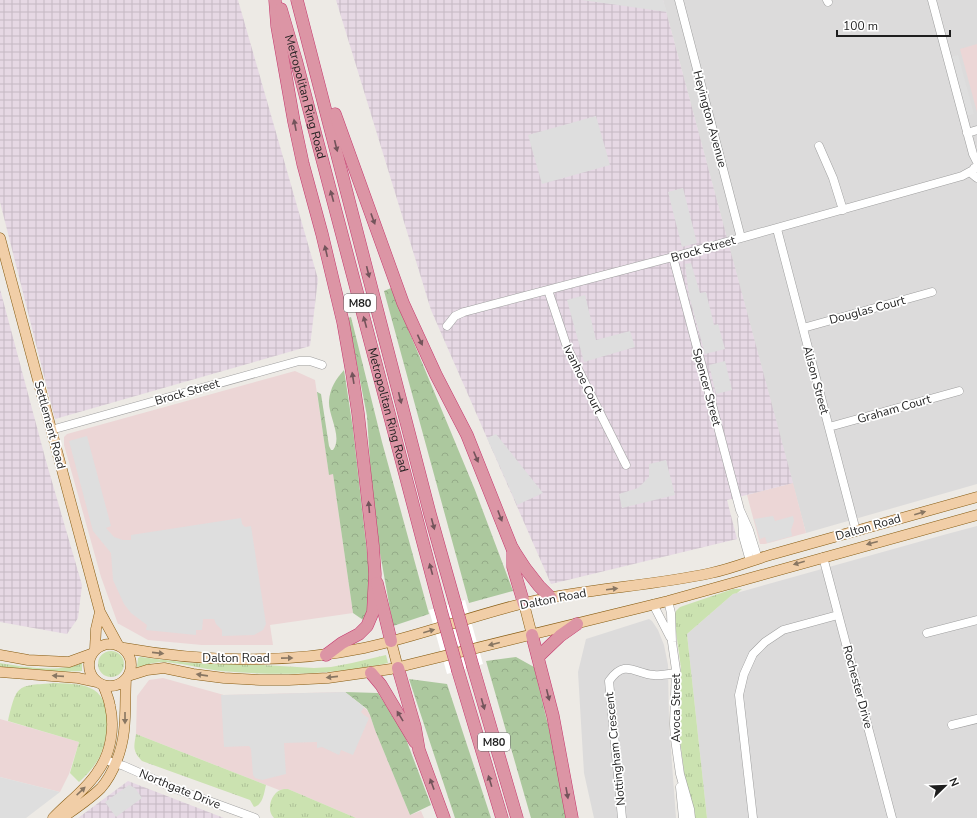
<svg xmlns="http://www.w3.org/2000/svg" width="977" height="818" font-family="'Nunito Sans',sans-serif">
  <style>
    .residential { fill: #dcdbdb }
    .commercial { fill: #ecd6d6 }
    .industrial { fill: url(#industrial-grid) }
    .grass { fill: url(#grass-tufts) }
    .forest { fill: url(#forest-crowns) }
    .parking { fill: #dedede }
    .pier { fill: #fff }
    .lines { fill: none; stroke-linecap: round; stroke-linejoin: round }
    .minor-casing { stroke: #9f9f9f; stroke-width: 9 }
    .major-casing { stroke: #865b11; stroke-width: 11 }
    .highway-casing { stroke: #c5396e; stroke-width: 13 }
    .minor { stroke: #fff; stroke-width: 8 }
    .major { stroke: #f1cea7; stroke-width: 10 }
    .highway { stroke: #dc95a5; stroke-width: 12 }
    .highway-bridge-casing { stroke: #c5396e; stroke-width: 13; stroke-linecap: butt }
    .highway-bridge { stroke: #dc95a5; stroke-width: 12 }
    .oneway { fill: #73545b }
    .oneway2 { fill: #887662 }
    .labels { text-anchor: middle; stroke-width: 3.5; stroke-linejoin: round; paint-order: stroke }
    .shield { fill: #fff; stroke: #626262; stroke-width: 1 }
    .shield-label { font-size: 11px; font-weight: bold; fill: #1e1e1e }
    .street-label { font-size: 12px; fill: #1e1e1e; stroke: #fff }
  </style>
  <defs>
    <pattern id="industrial-grid" width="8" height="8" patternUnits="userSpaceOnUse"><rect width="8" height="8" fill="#e6d8e4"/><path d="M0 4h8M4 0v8" fill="none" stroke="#c5b9c3"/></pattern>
    <pattern id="grass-tufts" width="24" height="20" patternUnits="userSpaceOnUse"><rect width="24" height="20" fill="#cbe2b0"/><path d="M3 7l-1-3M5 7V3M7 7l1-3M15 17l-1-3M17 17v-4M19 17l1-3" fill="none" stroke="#aec197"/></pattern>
    <pattern id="forest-crowns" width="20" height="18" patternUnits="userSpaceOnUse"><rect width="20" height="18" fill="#acc89e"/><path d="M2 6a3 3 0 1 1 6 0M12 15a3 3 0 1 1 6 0" fill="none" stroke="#94ab88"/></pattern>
  </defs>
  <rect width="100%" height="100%" fill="#edeae5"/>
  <path class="residential" d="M663,0H977V484L806,533Z
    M977,526V818H707L687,634L733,594L947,534Z
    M649,619L652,621L658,630L664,645L668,665L669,723L676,818H594L584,773L578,672L586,639Z"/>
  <path class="commercial" d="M977,44V112L960,49Z
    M295,371L315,380L329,474H333L353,613L270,625L273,645H202L148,640L119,624H118L101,577L64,445V437L67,434Z
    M793,483L806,533L765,544H760L747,495Z
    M163,678L224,695L345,692L367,710L370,715L375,730L410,815L421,811L424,818H356L288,789L279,790L136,734L137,696L149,680Z
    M0,719L79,742L69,774L60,792L0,777Z"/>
  <path class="industrial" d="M0,0H238L318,279L310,346L55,419L0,202Z
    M336,0H663L793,483L727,500L737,539L551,584L431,310Z
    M0,289L46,461L82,585L78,618L67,634L0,622Z
    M128,781L224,818H78Z"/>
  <path class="grass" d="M733,589H742L737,593L733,594L687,634L707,818H694L686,788L679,732L681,668L674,617L676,611L680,607Z
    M98 664a13 13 0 1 1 26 0a13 13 0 1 1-26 0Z
    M386,655L388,663C333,675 276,676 221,671C202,669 179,662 161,662C153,662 144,666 137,667L138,658L140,657L190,663L263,665L314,668L331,667L352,663Z
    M0,663C24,667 59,673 82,663V671L54,672L19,670L0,667Z
    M55,683C68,684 83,683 94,690C113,702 108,739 100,756C95,766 87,775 79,782L70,773L79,742L8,721C17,683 17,686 55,683Z
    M136,734L266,785C264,793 263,805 254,807L250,800L142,761C132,750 134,747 136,734Z
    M284,789H288L356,818H274C265,810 272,790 284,789Z"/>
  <path class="forest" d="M391,288L475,490L513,591L469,603L384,291Z
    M351,317L382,442L429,614L393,626L380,553L372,493L367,416L348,318Z
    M344,370L353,429L370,579V591L366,622L353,613L333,474L329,475L317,392L321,394L329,446L331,450H333C343,437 328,415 329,401C330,388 336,379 344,370Z
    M516,657L534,667L559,770L566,818H531L486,661Z
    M409,679L447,684L491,818H455Z
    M345,692L378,693L404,734L431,805L410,815L375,730L370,715L367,709Z"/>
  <path class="parking" d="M582,0H663L667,12Z
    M958,55L974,114L966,116L950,57Z
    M596,116L610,165L542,184L528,135Z
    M683,188L697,243L682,247L668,192Z
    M691,263L700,293L706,292L714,325L718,324L725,349L705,354L689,296L685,264Z
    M585,295L596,340L630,331L635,347L584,362L567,300Z
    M725,361L732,390L716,394L709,365Z
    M496,434L543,493L517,505L487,438Z
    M87,436L111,526L106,528L114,537L123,540H131V535L241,518L242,524L245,527L251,526L266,624L263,630L254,635L222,636V630L216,624L214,619H203L202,630H196V635L146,630L147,625L131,613L124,604L113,580L111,553L93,531L69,441Z
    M666,460L675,495L622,508L619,494L638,488L649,477V464Z
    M773,516L775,521L793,516L794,521L791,530L792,536L767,543L765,537L760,539L754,519Z
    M345,692L364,707L361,712L364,715L369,718L353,755L341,750L339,755L322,747L317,748V742L284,743L286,774L262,780L255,778L253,775L251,749L249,746L224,747L221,695Z
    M0,777L60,792L26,818H0Z
    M129,785L135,788L142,798L116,817L105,802Z"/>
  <path class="pier" d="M465,600L483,664L447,674L429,610Z"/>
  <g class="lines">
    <g class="minor-casing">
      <path id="minor" d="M679,0L741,238
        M827,0L828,2
        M932,0L973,154L977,162
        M967,133L977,130
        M819,146L833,178L843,210
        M974,168L972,174L977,178
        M777,229L856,531
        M673,257L740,510L749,530L758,559
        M548,290L567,347L626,465
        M447,326L455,316L464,312L673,257L962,176L973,170
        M803,328L932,292
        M829,427L959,391
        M51,430L299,361H310L322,365
        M742,519L743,536L750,561
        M823,557L892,818
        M668,601L671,613L672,642L676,670L674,724L675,739L680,774L690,809L691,818
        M653,604L670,637
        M927,633L977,620
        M952,725L977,719
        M105,760L124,766L176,789L255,818
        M680,787L683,818
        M622,818L609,681C625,658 635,674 654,675C661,676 669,674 676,673
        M753,818L739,695L744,674L753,654L765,642L783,630L838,615"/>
    </g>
    <g class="major-casing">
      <path id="major" d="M0,238L100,612L118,645
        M524,604L532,635
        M391,641L398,668
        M89 665a21 21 0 1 1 42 0a21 21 0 1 1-42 0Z
        M124,648C201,662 287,664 364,648C421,636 476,614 533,601C592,588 652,586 711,573C731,569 750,561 770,555C839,535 908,516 977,497
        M95,649L96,629L100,612
        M0,655L28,660L69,662L91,654
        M0,672L78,678L97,682
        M128,676L147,670L164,668L193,674L224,678L260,680H289L328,678L391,669L668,601L977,515
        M53,818C68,802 87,789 98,771C111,753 115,727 110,706C109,699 106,692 103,685
        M62,818C75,809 90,799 101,788C114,773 122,750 124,731C126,714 125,696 126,679"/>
    </g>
    <g class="highway-casing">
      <g id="highway">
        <path d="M275,0L277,26L294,122L303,164L322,234L343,322L352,373L358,413L373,546L375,574L373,612L367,626L359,634L342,643L326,655"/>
        <path d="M297,0L430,514L455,603"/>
        <path id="s1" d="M281,9L296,60L440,607"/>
        <path d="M335,114L403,303L436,375L467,435L512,548L525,568L539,586L551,598"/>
        <path d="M513,549V567L524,604"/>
        <path d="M377,583L391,641"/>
        <path d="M532,635L553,716L572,818"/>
        <path d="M538,657L560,636L577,624"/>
        <path d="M473,667L517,818"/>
        <path d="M398,668L415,727L419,750L444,818"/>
        <path d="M458,671L502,818"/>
        <path d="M371,673L381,685L415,742"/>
      </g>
    </g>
    <use href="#minor" class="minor"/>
    <use href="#major" class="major"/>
    <use href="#highway" class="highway"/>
    <g class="highway-bridge-casing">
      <path id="highway-bridge" d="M455,603L473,667
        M440,607L458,671"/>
    </g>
    <use href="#highway-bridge" class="highway-bridge"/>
  </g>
  <defs><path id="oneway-solid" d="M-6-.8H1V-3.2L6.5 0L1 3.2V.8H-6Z"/></defs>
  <g class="oneway">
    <use href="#oneway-solid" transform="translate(295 125) rotate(-101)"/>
    <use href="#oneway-solid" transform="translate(336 146) rotate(76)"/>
    <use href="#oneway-solid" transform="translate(332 196) rotate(-105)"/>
    <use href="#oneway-solid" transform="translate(373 219) rotate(70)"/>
    <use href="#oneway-solid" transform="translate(326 251) rotate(-103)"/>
    <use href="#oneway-solid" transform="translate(368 272) rotate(76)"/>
    <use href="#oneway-solid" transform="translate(365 322) rotate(-105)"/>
    <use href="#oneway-solid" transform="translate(420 340) rotate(65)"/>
    <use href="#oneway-solid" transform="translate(353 378) rotate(-99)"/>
    <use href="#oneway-solid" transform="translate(400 398) rotate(76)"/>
    <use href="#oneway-solid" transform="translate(476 457) rotate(67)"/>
    <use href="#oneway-solid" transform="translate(369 507) rotate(-95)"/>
    <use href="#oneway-solid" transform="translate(500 516) rotate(69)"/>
    <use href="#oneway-solid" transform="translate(433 524) rotate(75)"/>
    <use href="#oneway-solid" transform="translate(431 569) rotate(-105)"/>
    <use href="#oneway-solid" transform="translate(548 695) rotate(76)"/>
    <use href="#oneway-solid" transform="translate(483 704) rotate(74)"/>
    <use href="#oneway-solid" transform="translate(400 716) rotate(-121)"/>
    <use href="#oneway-solid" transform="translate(490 781) rotate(-107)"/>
    <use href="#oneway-solid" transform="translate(432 784) rotate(-110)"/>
    <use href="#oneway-solid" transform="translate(567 793) rotate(80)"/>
  </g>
  <g class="oneway2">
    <use href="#oneway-solid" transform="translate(920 513) rotate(-16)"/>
    <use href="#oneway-solid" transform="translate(872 543) rotate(165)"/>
    <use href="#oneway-solid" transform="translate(799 563) rotate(164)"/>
    <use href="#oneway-solid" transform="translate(612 589) rotate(-7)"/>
    <use href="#oneway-solid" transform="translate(429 631) rotate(-16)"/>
    <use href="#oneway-solid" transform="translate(494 644) rotate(166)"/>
    <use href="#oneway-solid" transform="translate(158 653) rotate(6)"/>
    <use href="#oneway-solid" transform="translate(287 658) rotate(-1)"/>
    <use href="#oneway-solid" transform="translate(202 675) rotate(-172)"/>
    <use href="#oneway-solid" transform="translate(58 676) rotate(-176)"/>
    <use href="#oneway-solid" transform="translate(332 677) rotate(174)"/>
    <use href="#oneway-solid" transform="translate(125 718) rotate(90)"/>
    <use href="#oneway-solid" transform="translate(81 791) rotate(-43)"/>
  </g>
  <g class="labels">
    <g class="shield">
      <rect x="344" y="294" width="32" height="18" rx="3"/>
      <rect x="478" y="733" width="32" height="18" rx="3"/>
    </g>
    <g class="shield-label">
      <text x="360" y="307">M80</text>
      <text x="494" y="746">M80</text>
    </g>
    <g class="street-label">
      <text dy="4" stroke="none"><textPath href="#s1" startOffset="91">Metropolitan Ring Road</textPath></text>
      <text transform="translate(710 119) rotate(75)" y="4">Heyington Avenue</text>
      <text transform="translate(703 249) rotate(-16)" y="4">Brock Street</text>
      <text transform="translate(867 310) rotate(-15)" y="4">Douglas Court</text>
      <text transform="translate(583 379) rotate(64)" y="4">Ivanhoe Court</text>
      <text transform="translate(816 380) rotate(75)" y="4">Alison Street</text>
      <text transform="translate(707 387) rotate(75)" y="4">Spencer Street</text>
      <text transform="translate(187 392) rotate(-16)" y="4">Brock Street</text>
      <text dy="4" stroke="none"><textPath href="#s1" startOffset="415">Metropolitan Ring Road</textPath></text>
      <text transform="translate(894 409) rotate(-16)" y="4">Graham Court</text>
      <text transform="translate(50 425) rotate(75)" y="4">Settlement Road</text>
      <text transform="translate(868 527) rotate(-16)" y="4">Dalton Road</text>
      <text transform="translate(553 599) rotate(-11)" y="4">Dalton Road</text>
      <text x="236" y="662">Dalton Road</text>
      <text transform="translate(858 687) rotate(75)" y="4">Rochester Drive</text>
      <text transform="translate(676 708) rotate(-90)" y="4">Avoca Street</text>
      <text transform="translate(615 749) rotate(-96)" y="4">Nottingham Crescent</text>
      <text transform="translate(180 789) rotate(22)" y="4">Northgate Drive</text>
    </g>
  </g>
  <g transform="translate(945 786) rotate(67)" stroke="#ffffff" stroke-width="3" paint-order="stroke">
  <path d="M0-3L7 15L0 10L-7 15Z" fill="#1e1e1e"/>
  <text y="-6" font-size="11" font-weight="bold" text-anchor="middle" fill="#1e1e1e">N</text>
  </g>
  <path d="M837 30v6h113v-6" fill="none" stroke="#1e1e1e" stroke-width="2"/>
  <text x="843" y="30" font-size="12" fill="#1e1e1e" stroke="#ffffff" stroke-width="3" paint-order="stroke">100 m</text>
</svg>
